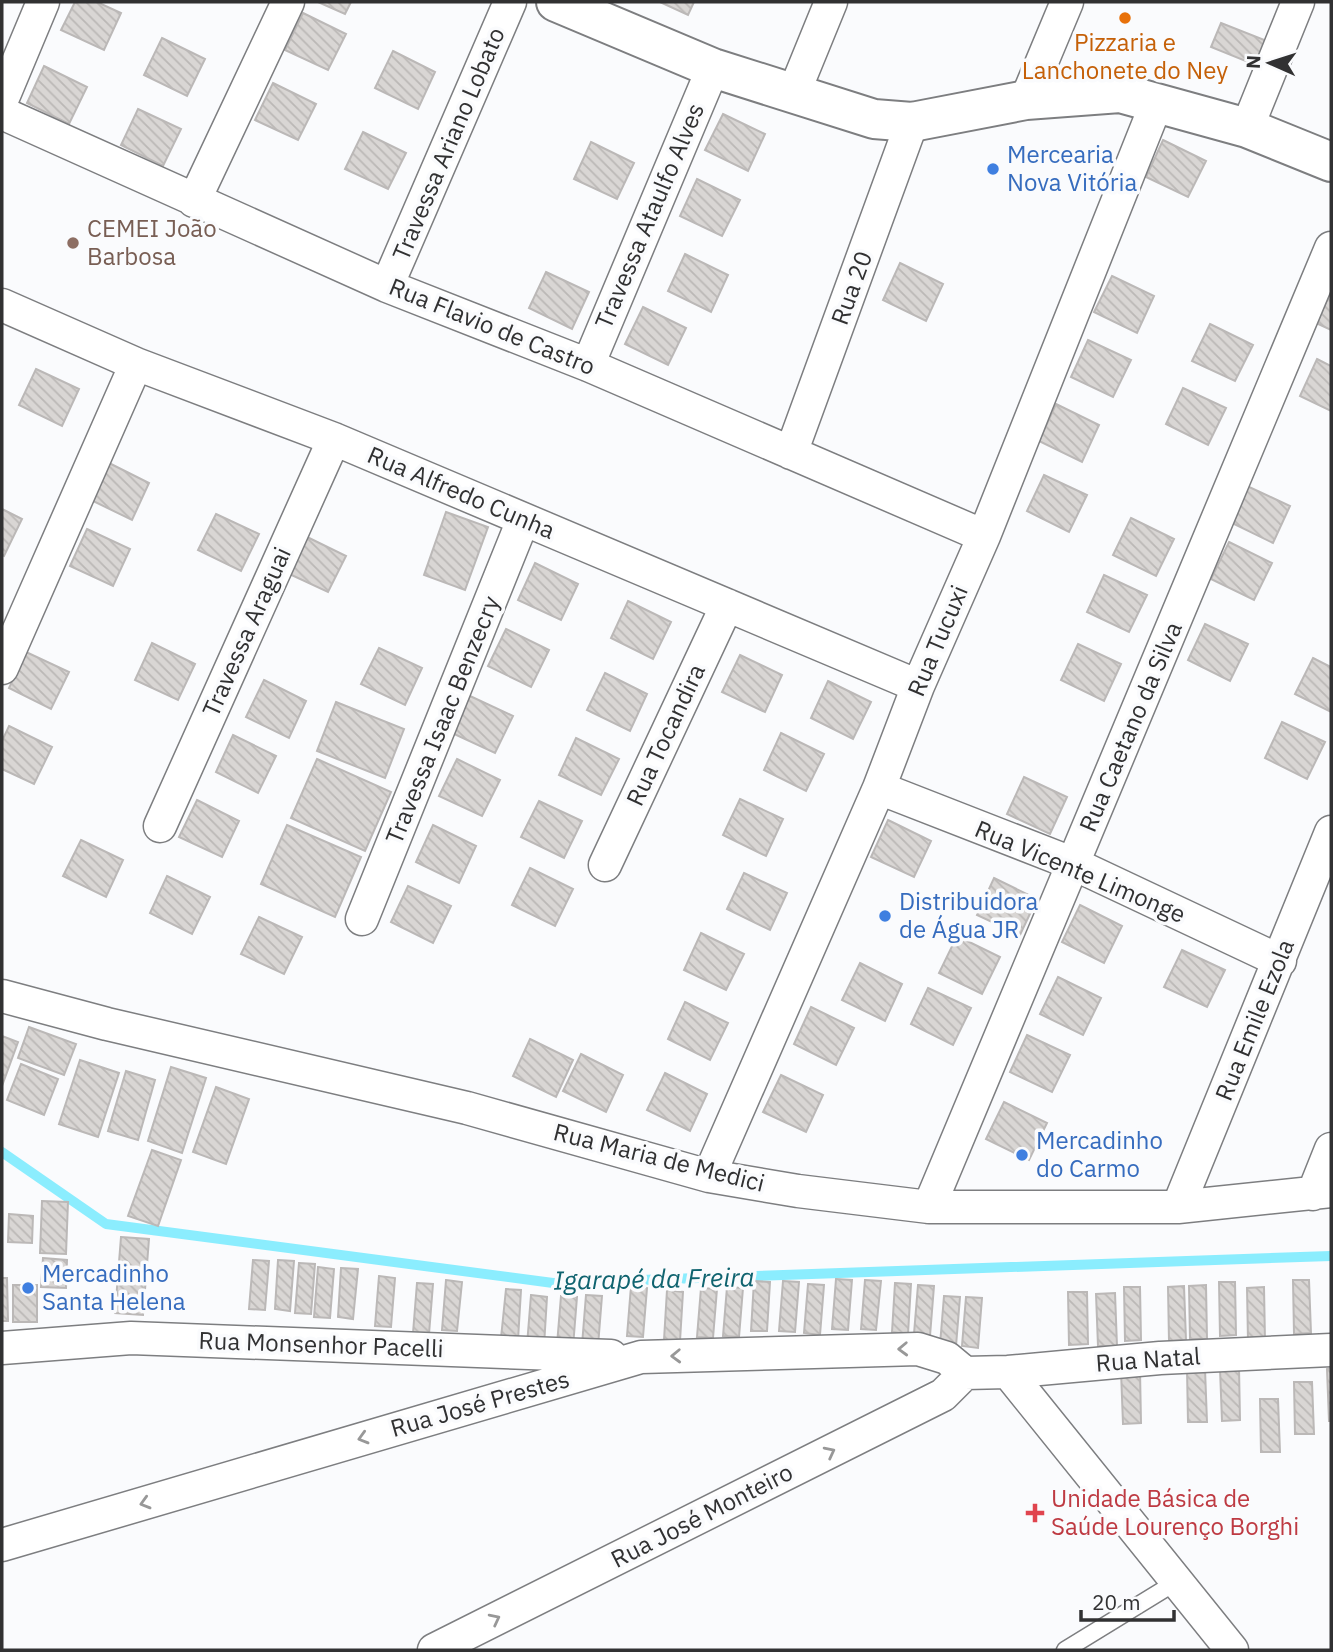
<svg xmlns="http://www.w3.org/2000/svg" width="1333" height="1652" font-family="'IBM Plex Sans',sans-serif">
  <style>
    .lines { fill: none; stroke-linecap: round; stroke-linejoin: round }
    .stream { stroke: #8bedfe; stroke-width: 10 }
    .building { fill: url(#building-back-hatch); stroke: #bbb8b7; stroke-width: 2 }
    .service-casing { stroke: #7d7e80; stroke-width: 19 }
    .minor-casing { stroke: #7d7e80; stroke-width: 35 }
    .tertiary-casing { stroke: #7d7e80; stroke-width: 42 }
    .service { stroke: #fff; stroke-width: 16 }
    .minor { stroke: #fff; stroke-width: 32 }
    .tertiary { stroke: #fff; stroke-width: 38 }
    .oneway { stroke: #989898 }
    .food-dot { fill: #e8710a; stroke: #fafbfd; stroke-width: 2.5 }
    .shop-dot { fill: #3f7fe0; stroke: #fafbfd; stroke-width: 2.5 }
    .education-dot { fill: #8d6e63; stroke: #fafbfd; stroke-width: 2.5 }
    .health-dot { fill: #e0444e; stroke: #fafbfd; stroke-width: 2.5 }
    .labels { text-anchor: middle; stroke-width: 7; stroke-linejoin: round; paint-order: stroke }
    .food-label { font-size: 24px; fill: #c56008; stroke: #fafbfd }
    .street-label { font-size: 24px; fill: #313132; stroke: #fafbfd }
    .shop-label { font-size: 24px; fill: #366cbe; stroke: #fafbfd; text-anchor: start }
    .education-label { font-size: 24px; fill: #785e54; stroke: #fafbfd; text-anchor: start }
    .health-label { font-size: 24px; fill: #be3a42; stroke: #fafbfd; text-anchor: start }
    .water-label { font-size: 26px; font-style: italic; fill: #0f636f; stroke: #fafbfd }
  </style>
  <defs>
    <pattern id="building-back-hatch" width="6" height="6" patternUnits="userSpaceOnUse" patternTransform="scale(1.75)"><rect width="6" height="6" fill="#d9d6d4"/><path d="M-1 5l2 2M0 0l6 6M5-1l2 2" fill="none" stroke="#bbb8b6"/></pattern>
  </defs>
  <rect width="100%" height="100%" fill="#fafbfd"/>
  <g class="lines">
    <path class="stream" d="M2,1152L106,1224L553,1283L1331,1256"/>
  </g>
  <path class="building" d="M75,2H97L121,13L104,50L61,30Z
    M318,2H351L345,14Z
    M660,2H694L688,15Z
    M303,13L346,34L328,70L285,50Z
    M1221,23L1267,41L1258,66L1211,47Z
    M162,38L205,59L187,96L144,75Z
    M393,51L435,72L418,109L375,88Z
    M44,66L87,87L69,124L27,103Z
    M273,83L316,104L298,140L255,120Z
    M138,109L181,129L163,166L121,145Z
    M723,114L765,134L748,171L705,150Z
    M363,132L406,153L388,189L345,169Z
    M1163,140L1206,161L1188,197L1146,177Z
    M591,142L634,163L617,199L574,179Z
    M697,179L740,200L722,236L680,216Z
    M685,254L728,275L711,312L668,291Z
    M900,263L943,284L926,321L883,300Z
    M546,272L589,292L572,329L529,308Z
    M1112,276L1154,296L1137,333L1094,312Z
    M1331,292V330L1316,323Z
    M643,307L686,328L668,365L625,344Z
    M1210,324L1253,345L1235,381L1192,361Z
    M1088,340L1131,360L1113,397L1071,377Z
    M1317,359L1331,366V411L1300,396Z
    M36,369L79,389L62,426L19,405Z
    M1183,388L1226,408L1208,445L1166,424Z
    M1056,404L1099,425L1082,462L1039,441Z
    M107,462L149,483L132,520L89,499Z
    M1044,475L1087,495L1069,532L1027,511Z
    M1247,486L1290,506L1273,543L1230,522Z
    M2,509L22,519L4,556L2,555Z
    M446,512L488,527L465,590L424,575Z
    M216,514L259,534L241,571L198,550Z
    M1131,518L1174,539L1156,576L1113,555Z
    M87,529L130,549L113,586L70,566Z
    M303,535L346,556L328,592L285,572Z
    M1229,542L1272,563L1254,600L1211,579Z
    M535,563L578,584L561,620L518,600Z
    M1104,575L1147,595L1129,632L1087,612Z
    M628,601L671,622L653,659L611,638Z
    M1205,624L1248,644L1230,681L1188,660Z
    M506,629L549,650L531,687L488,666Z
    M152,643L195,664L178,700L135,680Z
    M1078,644L1121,664L1104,701L1061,680Z
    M379,648L422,668L405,705L361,684Z
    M26,652L69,672L51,709L9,688Z
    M740,655L782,675L765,712L722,692Z
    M1313,658L1331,667V712L1295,694Z
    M605,673L647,694L630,731L587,710Z
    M264,680L306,701L289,738L246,717Z
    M828,681L871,702L853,739L811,718Z
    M470,696L513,716L495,753L452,733Z
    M336,702L404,729L385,778L317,751Z
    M1282,722L1325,742L1307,779L1265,758Z
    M9,726L52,747L34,784L2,769V741Z
    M781,733L824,754L806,791L764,770Z
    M233,735L276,756L258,793L216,772Z
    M576,738L619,759L601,795L559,775Z
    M317,759L391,792L365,851L291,818Z
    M457,759L500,780L482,816L439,796Z
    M1024,777L1067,797L1050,834L1007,814Z
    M740,799L783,819L766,856L723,835Z
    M197,800L239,821L222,857L179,837Z
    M539,801L582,821L564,858L521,837Z
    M888,820L931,841L914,877L871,857Z
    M287,825L361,857L335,917L261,884Z
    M433,825L476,846L459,883L416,862Z
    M81,840L123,860L106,897L63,876Z
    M530,868L573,889L555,926L512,905Z
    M744,873L787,893L770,930L727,909Z
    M167,876L210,897L192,934L150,913Z
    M994,878L1037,899L1020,935L977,915Z
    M408,886L451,906L433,943L391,922Z
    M1080,905L1122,926L1104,963L1062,942Z
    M259,917L302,937L284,974L241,954Z
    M701,933L744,954L726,990L684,970Z
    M957,936L1000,957L982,994L939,973Z
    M1182,950L1225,970L1207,1007L1164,987Z
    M860,963L902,984L885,1021L842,1000Z
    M1058,977L1101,998L1083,1035L1040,1014Z
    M928,988L971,1008L953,1045L911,1024Z
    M685,1002L728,1023L710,1060L668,1039Z
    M811,1007L854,1028L836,1065L794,1044Z
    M29,1027L76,1044L64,1075L18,1058Z
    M1027,1035L1070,1055L1052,1092L1010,1072Z
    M2,1036L18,1042L2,1086Z
    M530,1039L573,1060L556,1097L513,1076Z
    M581,1054L623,1075L606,1112L563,1091Z
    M80,1060L119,1073L98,1137L59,1124Z
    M21,1064L58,1079L44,1115L7,1100Z
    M171,1067L206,1078L182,1153L148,1141Z
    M126,1071L155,1080L138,1140L108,1131Z
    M665,1073L707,1094L690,1131L647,1110Z
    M781,1075L823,1095L806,1132L763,1112Z
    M216,1087L249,1099L226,1164L193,1152Z
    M1004,1102L1047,1123L1029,1160L986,1139Z
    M152,1150L181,1160L158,1226L128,1216Z
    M42,1201L68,1202L66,1254L40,1253Z
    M9,1214L33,1216L32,1243L8,1242Z
    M121,1237L149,1239L143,1315L115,1313Z
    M43,1258L67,1260L66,1288L41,1287Z
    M253,1260L269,1261L265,1310L249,1309Z
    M278,1260L294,1261L290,1311L275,1309Z
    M299,1263L315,1264L311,1314L295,1313Z
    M318,1267L334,1269L330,1318L314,1317Z
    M341,1268L358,1269L353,1319L338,1317Z
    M379,1276L395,1278L391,1327L375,1326Z
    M2,1278H7L8,1321H2Z
    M836,1279L852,1280L848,1330L832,1329Z
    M446,1280L462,1282L457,1331L442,1330Z
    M865,1280L881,1281L876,1330L861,1329Z
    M1293,1280H1309L1311,1333L1294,1334Z
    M754,1281L770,1282L767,1331H751Z
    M783,1281L799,1282L795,1332L779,1331Z
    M1219,1282H1235L1236,1335L1220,1336Z
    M417,1283L433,1284L429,1334L413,1333Z
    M895,1283L911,1284L908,1334L892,1332Z
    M808,1284L824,1285L820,1335L804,1333Z
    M13,1285H37V1322H13Z
    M918,1285L934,1286L930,1336L914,1334Z
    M1206,1285L1207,1339H1190L1189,1286Z
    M631,1286L647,1288L643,1337L627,1336Z
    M1184,1286L1186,1340L1169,1341L1168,1287Z
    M727,1287L743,1288L739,1337L723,1336Z
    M1124,1287H1140L1141,1340L1125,1341Z
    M1264,1287L1265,1341H1248L1247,1288Z
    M701,1288L717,1289L713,1338L697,1337Z
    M506,1289L521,1290L518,1340L501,1338Z
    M667,1290L683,1292L680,1341L664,1340Z
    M1068,1292H1087L1088,1344L1069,1345Z
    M1115,1293L1117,1346H1098L1096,1294Z
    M531,1295L547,1297L544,1346L527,1345Z
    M586,1295L602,1296L598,1346L582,1345Z
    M561,1296L577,1297L573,1347L557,1345Z
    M944,1296L960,1297L956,1346L940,1345Z
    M966,1297L982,1298L978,1348L962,1346Z
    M1239,1368L1240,1420L1222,1421L1220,1369Z
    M1331,1368V1421H1329L1327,1369Z
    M1187,1369H1205L1207,1422H1188Z
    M1121,1371H1140L1141,1423L1123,1424Z
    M1294,1382H1312L1314,1434H1295Z
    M1260,1399H1278L1280,1452H1261Z"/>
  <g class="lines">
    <g class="service-casing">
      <path id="service" d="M1065,1650L1176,1582"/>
    </g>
    <g class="minor-casing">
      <path id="minor" d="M793,95L831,2
        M2,100L43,2
        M1026,100L1067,2
        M2,113L387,286L588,365L984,536
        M1247,128L1298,2
        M194,201L288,2
        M387,286L510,2
        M2,305L136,364L334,439L918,686
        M588,365L713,68
        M791,453L912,122
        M2,668L136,364
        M879,788L1074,864L1280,961
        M160,826L334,439
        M605,865L727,605
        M362,919L523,520
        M2,996L107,1024L467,1108L709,1176L798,1191L929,1207H1178L1331,1191
        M709,1176L879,788L918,686L984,536L1157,102
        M1313,1194L1331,1149
        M929,1207L1331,248
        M1178,1207L1331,832
        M2,1348L131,1338L611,1356
        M1008,1372L1232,1650
        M965,1373L1008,1372L1160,1358L1331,1350
        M2,1545L641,1357L918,1349L947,1358L965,1373
        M434,1650L943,1395L965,1373"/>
    </g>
    <g class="tertiary-casing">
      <path id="tertiary" d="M556,2L713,68L874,119L912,122L1026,100L1120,93L1247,128L1331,162"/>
    </g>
    <use href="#service" class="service"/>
    <use href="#minor" class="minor"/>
    <use href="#tertiary" class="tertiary"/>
  </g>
  <defs><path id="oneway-chevron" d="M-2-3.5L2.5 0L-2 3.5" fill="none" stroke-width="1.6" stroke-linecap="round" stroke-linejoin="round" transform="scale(1.75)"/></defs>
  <g class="oneway">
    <use href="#oneway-chevron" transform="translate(903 1349) rotate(178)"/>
    <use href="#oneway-chevron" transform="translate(676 1356) rotate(178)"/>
    <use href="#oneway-chevron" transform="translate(363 1438) rotate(164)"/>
    <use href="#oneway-chevron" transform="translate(830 1452) rotate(-27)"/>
    <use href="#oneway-chevron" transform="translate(145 1503) rotate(164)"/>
    <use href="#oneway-chevron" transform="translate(495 1619) rotate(-27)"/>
  </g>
  <circle class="food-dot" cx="1125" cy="18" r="7"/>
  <g class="shop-dot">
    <circle cx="993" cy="169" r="7"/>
    <circle cx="885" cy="916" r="7"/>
    <circle cx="1022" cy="1155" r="7"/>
    <circle cx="28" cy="1288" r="7"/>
  </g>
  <circle class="education-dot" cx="73" cy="243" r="7"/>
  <path class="health-dot" d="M1031.5 1502.5h7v7h7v7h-7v7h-7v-7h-7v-7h7z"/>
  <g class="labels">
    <g class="food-label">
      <text x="1125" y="51">Pizzaria e<tspan x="1125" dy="28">Lanchonete do Ney</tspan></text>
    </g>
    <g class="street-label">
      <text transform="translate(449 144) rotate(-67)" y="8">Travessa Ariano Lobato</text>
      <text transform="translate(650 216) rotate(-67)" y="8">Travessa Ataulfo Alves</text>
      <text transform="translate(852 288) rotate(-70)" y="8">Rua 20</text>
      <text transform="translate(492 327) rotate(22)" y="8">Rua Flavio de Castro</text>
      <text transform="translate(461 493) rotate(23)" y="8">Rua Alfredo Cunha</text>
      <text transform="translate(247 632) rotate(-66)" y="8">Travessa Araguai</text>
      <text transform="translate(938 641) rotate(-67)" y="8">Rua Tucuxi</text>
      <text transform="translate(443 720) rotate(-68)" y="8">Travessa Isaac Benzecry</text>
      <text transform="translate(1131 727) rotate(-67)" y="8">Rua Caetano da Silva</text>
      <text transform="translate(666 735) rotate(-65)" y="8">Rua Tocandira</text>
      <text transform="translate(1080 872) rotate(23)" y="8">Rua Vicente Limonge</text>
      <text transform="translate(1255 1020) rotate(-68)" y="8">Rua Emile Ezola</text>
      <text transform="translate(659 1158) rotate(14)" y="8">Rua Maria de Medici</text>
      <text transform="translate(321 1345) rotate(2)" y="8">Rua Monsenhor Pacelli</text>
      <text transform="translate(1148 1360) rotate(-4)" y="8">Rua Natal</text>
      <text transform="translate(480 1404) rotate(-16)" y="8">Rua José Prestes</text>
      <text transform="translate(702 1516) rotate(-27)" y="8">Rua José Monteiro</text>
    </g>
    <g class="shop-label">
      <text x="1007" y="163">Mercearia<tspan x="1007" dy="28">Nova Vitória</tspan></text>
      <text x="899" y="910">Distribuidora<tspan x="899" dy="28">de Água JR</tspan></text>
      <text x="1036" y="1149">Mercadinho<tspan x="1036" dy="28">do Carmo</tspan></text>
      <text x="42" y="1282">Mercadinho<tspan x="42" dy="28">Santa Helena</tspan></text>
    </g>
    <g class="education-label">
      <text x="87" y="237">CEMEI João<tspan x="87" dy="28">Barbosa</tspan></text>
    </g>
    <g class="health-label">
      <text x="1051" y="1507">Unidade Básica de<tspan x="1051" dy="28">Saúde Lourenço Borghi</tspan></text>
    </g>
    <g class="water-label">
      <text transform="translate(654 1279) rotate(-1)" y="9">Igarapé da Freira</text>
    </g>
  </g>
  <rect width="1333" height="1652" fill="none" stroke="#313132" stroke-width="7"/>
  <g transform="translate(1270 63) rotate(273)" stroke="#fafbfd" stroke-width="5" paint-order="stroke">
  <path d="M0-5L12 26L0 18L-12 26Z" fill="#313132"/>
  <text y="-10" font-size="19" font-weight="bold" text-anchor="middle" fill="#313132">N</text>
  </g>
  <path d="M1081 1610v10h93v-10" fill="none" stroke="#313132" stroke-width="3.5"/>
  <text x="1092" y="1610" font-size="21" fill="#313132" stroke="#fafbfd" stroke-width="5" paint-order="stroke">20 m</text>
</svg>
